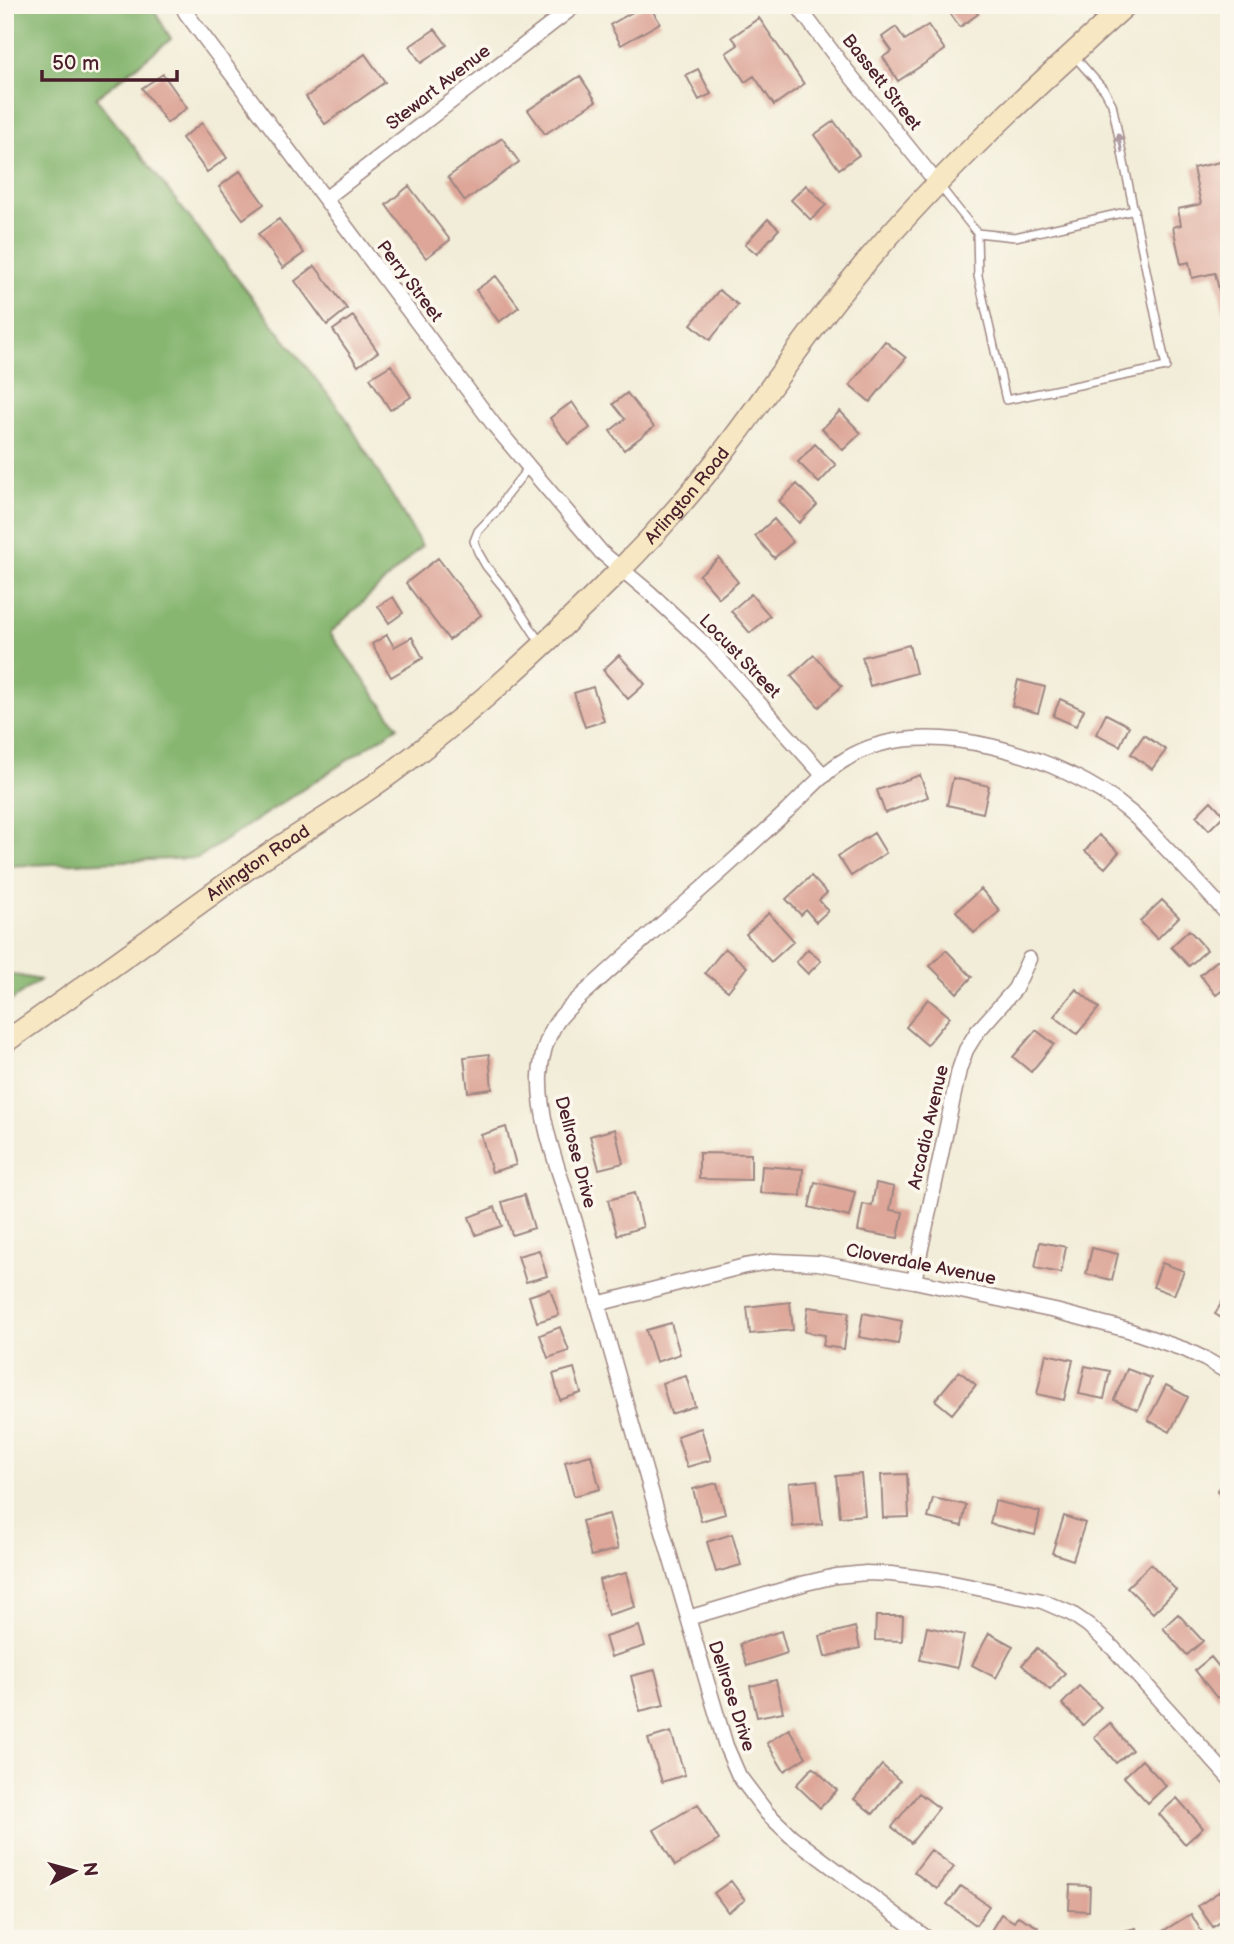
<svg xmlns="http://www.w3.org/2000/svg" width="1234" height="1944" font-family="'Balsamiq Sans',sans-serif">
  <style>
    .forest { fill: #86b670; stroke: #686a4e; stroke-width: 2 }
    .building { fill: #dda698 }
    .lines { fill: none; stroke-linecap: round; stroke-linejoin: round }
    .service-casing { stroke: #9e8682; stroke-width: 10 }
    .minor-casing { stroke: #9e8682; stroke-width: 17 }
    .secondary-casing { stroke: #9e8682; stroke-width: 24 }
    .service { stroke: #fff; stroke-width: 7 }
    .minor { stroke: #fff; stroke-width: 14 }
    .secondary { stroke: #f7e8c3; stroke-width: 21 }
    .oneway { fill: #ae9aa0 }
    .labels { text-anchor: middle; stroke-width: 7; stroke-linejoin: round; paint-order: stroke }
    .street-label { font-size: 18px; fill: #4a1f2b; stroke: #fbf7ec }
  </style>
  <rect width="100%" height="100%" fill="#fbf7ec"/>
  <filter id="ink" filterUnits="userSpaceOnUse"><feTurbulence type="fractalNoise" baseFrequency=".0143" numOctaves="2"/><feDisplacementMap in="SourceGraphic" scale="14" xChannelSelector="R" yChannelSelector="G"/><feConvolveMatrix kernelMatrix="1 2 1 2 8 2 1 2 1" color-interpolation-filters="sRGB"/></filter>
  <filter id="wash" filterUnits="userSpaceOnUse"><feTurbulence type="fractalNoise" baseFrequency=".00686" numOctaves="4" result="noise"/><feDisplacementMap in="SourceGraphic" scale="28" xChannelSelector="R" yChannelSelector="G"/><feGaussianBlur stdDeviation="1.57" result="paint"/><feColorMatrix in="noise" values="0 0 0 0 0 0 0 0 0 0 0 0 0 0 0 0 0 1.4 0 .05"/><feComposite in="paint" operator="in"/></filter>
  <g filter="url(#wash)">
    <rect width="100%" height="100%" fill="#f2edd8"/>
    <path class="forest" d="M5,5H151L171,39L96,98L344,415L422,546L330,633L398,727L198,858L5,866Z
      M5,973L40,980L5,1005Z"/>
    <g id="blocks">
      <path class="building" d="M645,5H649L660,23L621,45L610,25Z
        M944,5H971L978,14L960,27Z
        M759,18L804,84L774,105L754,76L745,82L726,53L738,45L732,37Z
        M928,25L945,50L898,81L883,57L892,51L882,37L896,27L905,40Z
        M435,29L447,45L421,63L410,46Z
        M365,54L385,82L325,124L306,97Z
        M698,69L711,94L699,100L686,75Z
        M163,74L187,108L167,123L142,88Z
        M580,76L596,101L545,134L528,110Z
        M834,121L859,155L839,169L814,135Z
        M202,123L227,158L207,172L182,138Z
        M502,138L519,162L465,201L448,177Z
        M1229,160V311L1224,312L1215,273L1192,278L1189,262L1181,264L1173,227L1181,225L1178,209L1201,204L1193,168Z
        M240,171L264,204L243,219L219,187Z
        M806,185L826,205L811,220L791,200Z
        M409,186L450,240L426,258L386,205Z
        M279,219L304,253L283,268L258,234Z
        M768,219L779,229L757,254L745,244Z
        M315,266L347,309L327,325L295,281Z
        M496,276L519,307L499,322L476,290Z
        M719,290L738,305L710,340L691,324Z
        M353,316L378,352L358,366L333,330Z
        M885,341L906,358L870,402L850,385Z
        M391,365L411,397L390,410L370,378Z
        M627,393L654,427L624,450L610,431L625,419L613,404Z
        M572,402L590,428L568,444L550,418Z
        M840,411L861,433L843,450L822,429Z
        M815,444L836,465L819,483L798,462Z
        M797,484L817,505L799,523L779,501Z
        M774,519L793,542L774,558L755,536Z
        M438,558L481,615L449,640L406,583Z
        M719,558L738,582L719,598L699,575Z
        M751,594L770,616L750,633L731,611Z
        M393,597L403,613L389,623L378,606Z
        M387,635L394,647L412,637L423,658L391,677L372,644Z
        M909,645L916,673L870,686L862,657Z
        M619,655L645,684L628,699L603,670Z
        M814,655L842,686L819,707L791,676Z
        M1018,680L1045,687L1038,713L1012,706Z
        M593,687L604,721L585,727L574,693Z
        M1060,699L1084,710L1076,726L1053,716Z
        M1106,714L1129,726L1120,746L1096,734Z
        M1144,735L1166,750L1152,769L1131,754Z
        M920,775L928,797L885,813L877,790Z
        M953,778L989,786L983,813L947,805Z
        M1211,801L1224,815L1209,830L1196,816Z
        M874,833L886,853L851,876L838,856Z
        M1099,835L1119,852L1105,868L1085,851Z
        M811,876L827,893L819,900L828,911L816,922L806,910L801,915L786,899Z
        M981,889L1000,911L974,933L956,911Z
        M1162,900L1179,917L1157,939L1140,921Z
        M769,913L794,941L771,962L746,934Z
        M1189,930L1207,950L1189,966L1171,947Z
        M725,948L747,967L728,991L705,973Z
        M808,949L821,961L808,974L796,962Z
        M946,950L972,977L957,993L930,966Z
        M1218,960L1229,973V985L1216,995L1200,975Z
        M1076,989L1099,1008L1077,1034L1054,1016Z
        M928,999L950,1017L927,1045L906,1027Z
        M1036,1030L1054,1044L1031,1072L1013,1057Z
        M489,1054L492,1089L468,1092L464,1057Z
        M506,1127L516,1165L492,1172L481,1135Z
        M615,1129L623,1163L599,1169L590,1136Z
        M699,1153L751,1154V1180L699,1179Z
        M762,1166L803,1169L801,1196L760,1193Z
        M815,1182L855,1192L849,1217L809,1207Z
        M876,1183L894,1187L890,1210L903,1212L898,1238L858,1231L863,1204L872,1206Z
        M634,1193L643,1227L617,1235L608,1200Z
        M524,1195L534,1228L512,1235L502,1202Z
        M495,1207L502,1226L476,1235L469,1217Z
        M1040,1242L1066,1247L1061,1273L1035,1268Z
        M1092,1248L1118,1254L1112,1280L1086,1274Z
        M539,1250L547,1276L526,1282L518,1256Z
        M1162,1263L1184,1271L1174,1295L1153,1287Z
        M550,1289L559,1315L537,1322L529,1296Z
        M1229,1290V1323L1215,1314Z
        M790,1302L793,1330L750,1334L747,1307Z
        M808,1307L849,1312L844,1349L823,1346L825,1335L805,1332Z
        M863,1313L902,1321L898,1344L859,1337Z
        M671,1323L680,1354L656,1362L646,1330Z
        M560,1327L569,1351L548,1358L540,1335Z
        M1046,1354L1073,1360L1064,1400L1037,1394Z
        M1085,1366L1110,1371L1104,1399L1079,1394Z
        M574,1368L581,1393L560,1400L553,1374Z
        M1127,1369L1151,1378L1138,1410L1114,1400Z
        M959,1371L976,1385L952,1414L935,1400Z
        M686,1376L695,1406L671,1414L662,1383Z
        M1166,1385L1188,1397L1170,1432L1148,1420Z
        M701,1428L711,1460L687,1467L677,1436Z
        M591,1455L600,1489L574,1496L565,1462Z
        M861,1474L865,1515L840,1517L836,1476Z
        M907,1474L909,1517L883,1518L881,1475Z
        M1229,1475V1500L1217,1491Z
        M817,1480L822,1524L793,1527L789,1483Z
        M717,1483L725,1514L701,1521L693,1489Z
        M933,1498L966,1505L962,1526L928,1518Z
        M995,1501L1040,1512L1035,1535L990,1524Z
        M609,1514L618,1549L591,1556L582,1521Z
        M1064,1516L1085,1523L1073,1560L1052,1553Z
        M732,1534L741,1565L716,1572L707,1542Z
        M1151,1564L1176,1590L1153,1613L1127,1587Z
        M626,1573L635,1607L608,1615L599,1580Z
        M1178,1614L1203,1641L1187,1655L1163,1628Z
        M876,1616H903L902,1641L875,1640Z
        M639,1626L645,1646L611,1657L605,1637Z
        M855,1627L860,1648L825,1657L820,1636Z
        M927,1627L964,1635L957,1668L920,1660Z
        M781,1631L787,1653L747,1666L740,1644Z
        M989,1633L1013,1646L996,1678L972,1665Z
        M1037,1648L1065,1673L1050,1690L1022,1665Z
        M1211,1657L1229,1679V1688L1217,1698L1195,1670Z
        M655,1670L664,1705L640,1711L631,1676Z
        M776,1680L783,1712L757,1717L750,1686Z
        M1079,1686L1101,1707L1083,1725L1062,1704Z
        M1110,1723L1132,1750L1116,1763L1094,1737Z
        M789,1729L806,1757L784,1771L767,1743Z
        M671,1732L685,1775L662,1782L648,1739Z
        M1142,1760L1166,1786L1148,1803L1124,1777Z
        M882,1765L900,1781L873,1814L854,1799Z
        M813,1767L837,1790L820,1808L796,1785Z
        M919,1793L939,1808L911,1843L892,1827Z
        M1177,1798L1203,1828L1185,1844L1159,1814Z
        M698,1804L719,1840L675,1866L654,1830Z
        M931,1850L954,1867L937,1889L914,1872Z
        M731,1881L745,1900L728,1912L714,1893Z
        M1070,1885L1090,1886L1089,1911L1069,1910Z
        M961,1886L989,1906L976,1925L947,1904Z
        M1226,1887L1229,1892V1916L1213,1927L1198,1906Z
        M1001,1914L1014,1922L1018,1916L1038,1927L1031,1939H997L989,1934Z
        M1191,1914L1203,1934L1196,1939H1168L1163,1931Z
        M1136,1928L1139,1939H1120L1119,1932Z"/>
    </g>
  </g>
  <g filter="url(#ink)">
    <use href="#blocks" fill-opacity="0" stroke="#9e8682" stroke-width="2"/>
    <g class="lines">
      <g class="service-casing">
        <path id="service" d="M939,185L977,233L978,276L1006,400L1166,367L1112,104L1105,91L1075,57
          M977,233L1015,237L1135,210
          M529,467L506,496L499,509L478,531L474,541L478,552L486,566L508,593L541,644"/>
      </g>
      <g class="minor-casing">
        <path id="minor" d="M182,5L186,13L494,425L529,467L601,552L650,593L713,652L824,776
          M797,5L842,65L937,183
          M325,199L576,5
          M914,1281L959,1070L966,1050L977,1032L1015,989L1029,959
          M597,1304L745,1266L775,1261L818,1263L914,1281L1055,1311L1128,1330L1186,1350L1205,1359L1229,1373
          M688,1618L806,1583L836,1576L866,1573L891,1574L938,1580L1042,1601L1072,1614L1088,1625L1113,1648L1229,1778
          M928,1939L791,1836L767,1813L739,1776L726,1746C676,1578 626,1409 580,1239C567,1189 538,1127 540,1076C541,1058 546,1039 556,1023C565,1010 578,999 589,989C617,963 645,939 673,914C711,881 749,847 786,812C804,795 825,771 846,759C923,710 1065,757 1130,812C1140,820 1149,831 1158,840C1182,865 1206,890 1229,916"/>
      </g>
      <g class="secondary-casing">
        <g id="secondary">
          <path id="s1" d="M5,1042C88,985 168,925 250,867C299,833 351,804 398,768C476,709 548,643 617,573C658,532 698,486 733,439C775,383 813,325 858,272C939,174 1032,90 1126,5"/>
        </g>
      </g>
      <use href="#service" class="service"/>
      <use href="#minor" class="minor"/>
      <use href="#secondary" class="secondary"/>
    </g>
    <defs><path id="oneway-solid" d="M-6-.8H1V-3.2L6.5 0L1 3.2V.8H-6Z" transform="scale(1.75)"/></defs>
    <use class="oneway" href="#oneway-solid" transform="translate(1120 143) rotate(-102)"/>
  </g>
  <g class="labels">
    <g class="street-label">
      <text transform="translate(882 82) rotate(52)" y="6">Bassett Street</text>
      <text transform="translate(438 87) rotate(-38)" y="6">Stewart Avenue</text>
      <text transform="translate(410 281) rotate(53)" y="6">Perry Street</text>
      <text dy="6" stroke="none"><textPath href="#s1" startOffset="877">Arlington Road</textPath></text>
      <text transform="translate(740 656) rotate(46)" y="6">Locust Street</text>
      <text dy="6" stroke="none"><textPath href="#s1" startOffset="310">Arlington Road</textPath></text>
      <text transform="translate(928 1127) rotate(-77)" y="6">Arcadia Avenue</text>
      <text transform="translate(576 1152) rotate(75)" y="6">Dellrose Drive</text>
      <text transform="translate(921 1264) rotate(11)" y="6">Cloverdale Avenue</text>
      <text transform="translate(732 1696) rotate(72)" y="6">Dellrose Drive</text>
    </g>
  </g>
  <rect width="1234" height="1944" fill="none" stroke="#fbf7ec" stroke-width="28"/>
  <g transform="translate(74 1871) rotate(84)" stroke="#fbf7ec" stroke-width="5" paint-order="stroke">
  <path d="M0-5L12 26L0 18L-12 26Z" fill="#4a1f2b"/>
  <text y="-10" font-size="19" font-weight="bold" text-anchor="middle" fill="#4a1f2b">N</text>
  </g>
  <path d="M42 70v10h135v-10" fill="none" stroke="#4a1f2b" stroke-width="3.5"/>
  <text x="52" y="70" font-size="21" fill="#4a1f2b" stroke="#fbf7ec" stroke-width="5" paint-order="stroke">50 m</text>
</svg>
